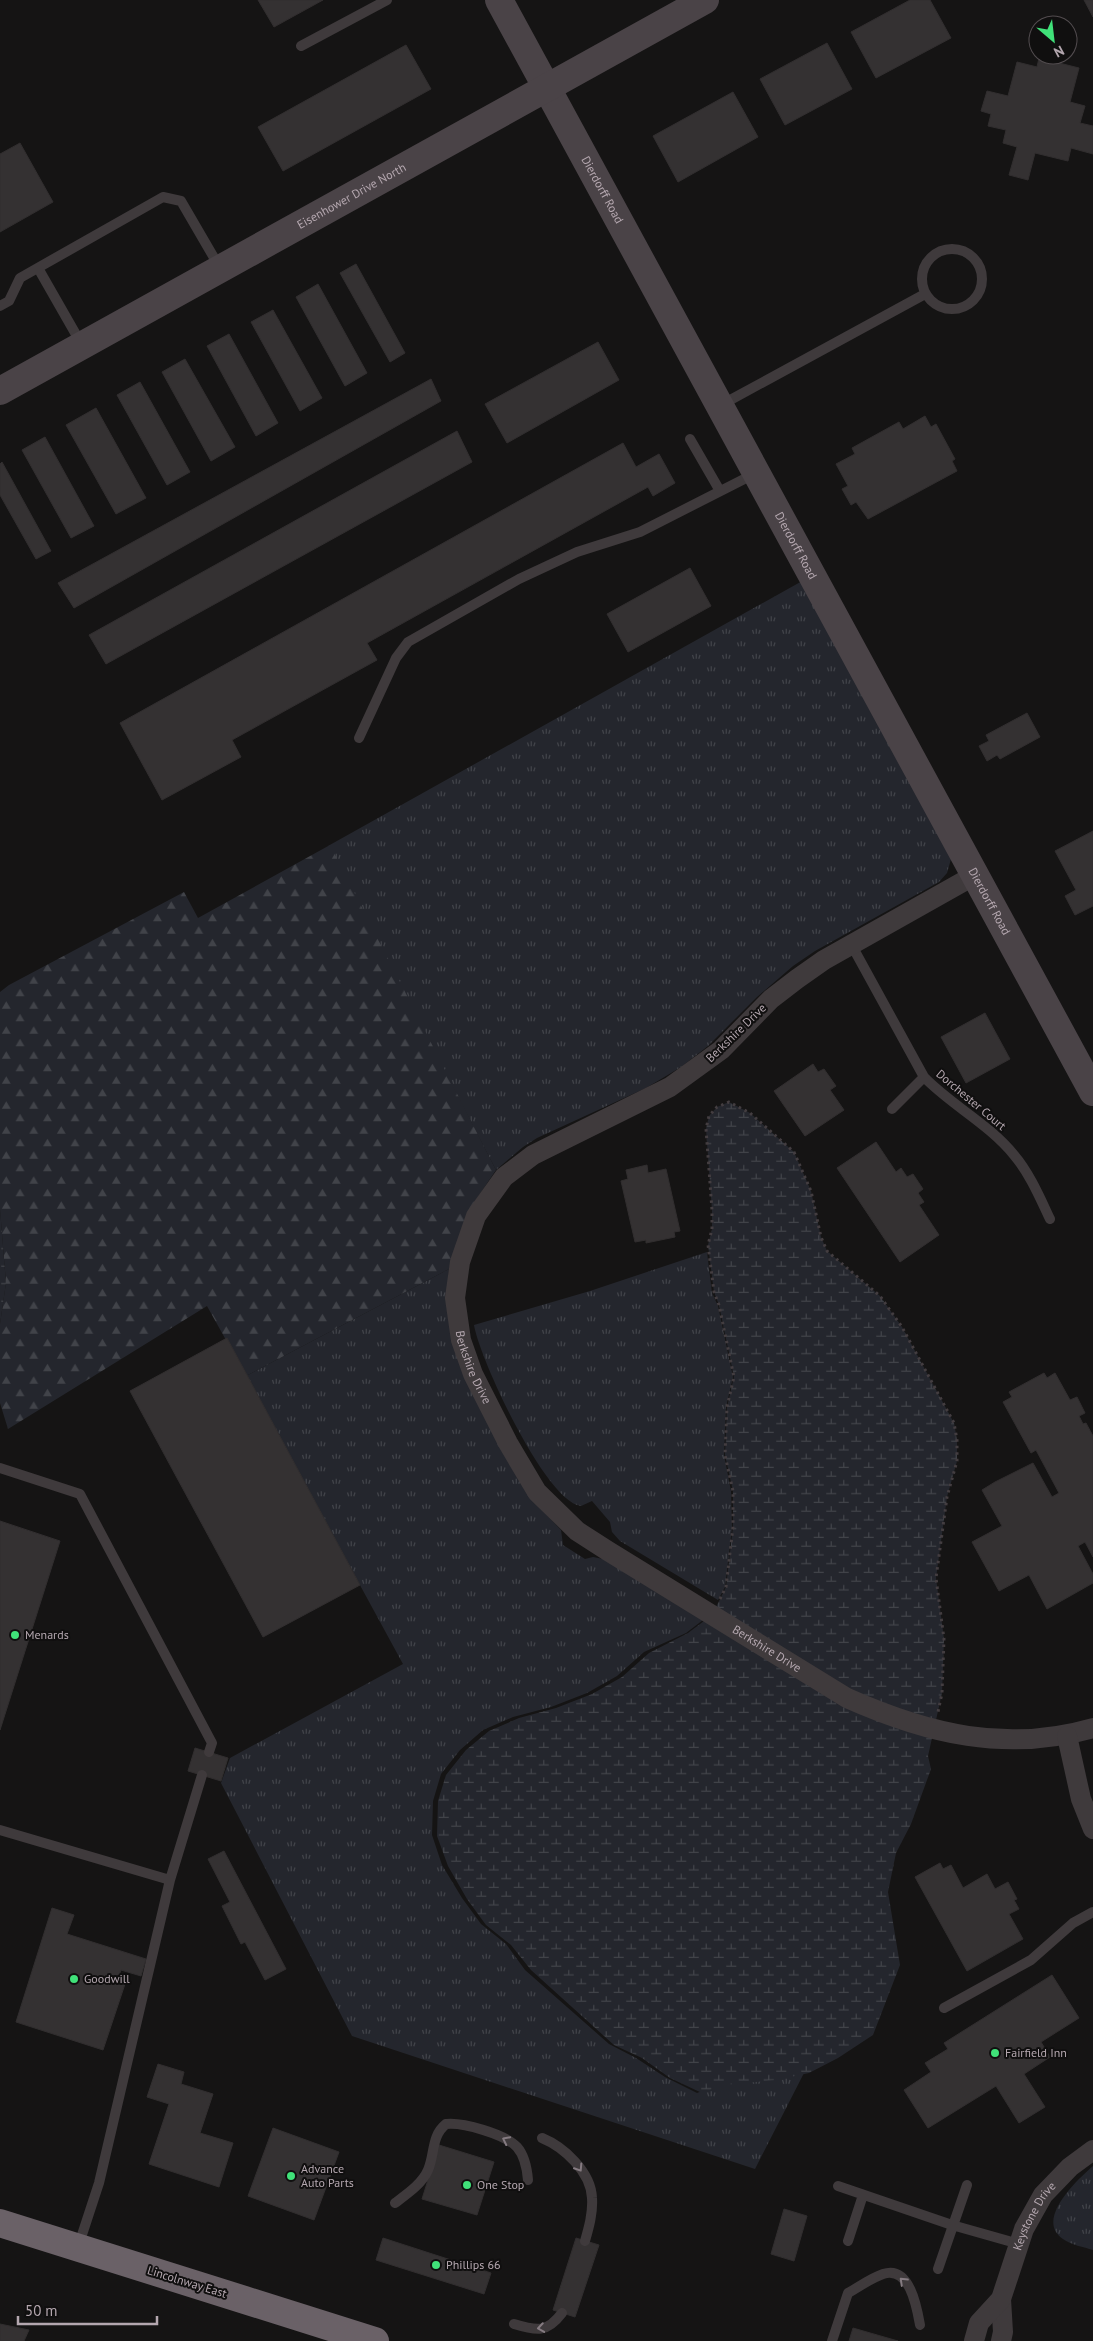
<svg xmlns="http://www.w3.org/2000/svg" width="1093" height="2341" font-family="'PT Sans',sans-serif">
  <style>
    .grass { fill: url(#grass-tufts) }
    .forest { fill: url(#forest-firs) }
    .wetland { fill: url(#wetland-marsh) }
    .building { fill: #343132; stroke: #312e2f }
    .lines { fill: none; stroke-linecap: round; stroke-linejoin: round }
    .path { stroke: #433d40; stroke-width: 3; stroke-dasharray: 2.5 4; stroke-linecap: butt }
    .lane { stroke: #3f3a3c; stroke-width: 10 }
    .street { stroke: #3f3a3c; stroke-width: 20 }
    .secondary { stroke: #4a4347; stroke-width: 28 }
    .highway { stroke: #6a6167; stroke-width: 28 }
    .oneway { stroke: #857b81 }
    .poi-dot { fill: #40e179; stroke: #100f0f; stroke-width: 2 }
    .labels { text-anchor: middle; stroke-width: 4; stroke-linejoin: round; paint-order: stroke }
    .street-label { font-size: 12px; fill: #b4a7af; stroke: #100f0f }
    .poi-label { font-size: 12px; fill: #b4a7af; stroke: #100f0f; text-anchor: start }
  </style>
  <defs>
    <pattern id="grass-tufts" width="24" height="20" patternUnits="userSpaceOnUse" patternTransform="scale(1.25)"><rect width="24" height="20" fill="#24262d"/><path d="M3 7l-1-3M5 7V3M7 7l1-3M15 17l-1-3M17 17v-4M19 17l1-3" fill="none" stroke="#414349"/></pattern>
    <pattern id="forest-firs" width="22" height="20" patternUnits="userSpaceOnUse" patternTransform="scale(1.25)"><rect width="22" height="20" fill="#24262d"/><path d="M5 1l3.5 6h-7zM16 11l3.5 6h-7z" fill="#414349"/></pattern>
    <pattern id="wetland-marsh" width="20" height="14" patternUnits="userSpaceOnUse" patternTransform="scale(1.25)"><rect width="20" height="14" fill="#24262d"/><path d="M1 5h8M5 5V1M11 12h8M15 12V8" fill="none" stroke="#414349"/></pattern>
  </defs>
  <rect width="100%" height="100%" fill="#151414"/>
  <path class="grass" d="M804,580L951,859L947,873L939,882L815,951L793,966L757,997L708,1046L681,1067L646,1088L537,1138L523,1147L496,1170L328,846Z
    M707,1252L712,1293L718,1306L733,1377L726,1407L724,1455L731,1491L732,1528L725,1587L718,1600L620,1541L612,1532L610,1522L592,1501L581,1506C546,1502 480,1360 474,1325L590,1291Z
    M449,1269L447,1297L539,1507L561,1530L563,1545L585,1559L593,1557L603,1559L703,1620L686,1633L644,1652L617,1676L587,1693L551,1707L513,1717L483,1730L460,1750L441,1774L433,1801L432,1835L442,1865L462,1898L481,1924L506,1944L525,1970L609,2044L636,2058L665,2077L697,2093L717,2085L804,2073L755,2169L352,2036L221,1783L230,1758L403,1664L246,1376Z
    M1093,2166V2250C1084,2247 1071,2245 1063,2239C1034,2220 1078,2179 1093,2166Z"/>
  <path class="forest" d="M330,845L496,1170L467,1213L449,1269L246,1376L207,1306L8,1429L0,1403V1324L6,1283L0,1209V992L9,985L184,892L198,918Z"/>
  <path class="wetland" d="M729,1102L750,1113L794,1152L811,1191L821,1237L827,1251L880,1296L902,1327L954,1423L957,1440V1461L947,1497L936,1578L944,1639L942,1693L928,1756L931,1769L911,1824L896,1853L888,1892L900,1965L873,2035L838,2058L809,2073L776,2080L723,2085L702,2093L670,2078L642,2058L614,2045L531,1970L511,1945L486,1925L467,1899L448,1866L437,1836L438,1801L446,1775L466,1750L489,1731L519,1718L556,1708L592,1694L622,1677L649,1653L688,1633L712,1615L726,1587L733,1527V1491L725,1455L727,1407L734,1377L719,1305L714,1292L708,1245L712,1229V1210L706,1129L709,1116L717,1107Z
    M0,1209L6,1283L0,1324Z"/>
  <path class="building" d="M258,0H323L274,27Z
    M910,0H930L951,38L876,78L851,32Z
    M1084,0H1093V17Z
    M827,43L852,89L785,125L760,79Z
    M406,45L431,89L283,171L258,127Z
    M1039,58L1079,68L1070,102L1085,106L1080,123L1093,126V154L1071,148L1068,161L1035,153L1028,180L1009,175L1017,147L1003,143L1006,130L988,126L991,114L981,111L987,91L1008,96L1017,62L1037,67Z
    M733,92L758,137L678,182L653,136Z
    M20,143L53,202L0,232V154Z
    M356,264L405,353L390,362L340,273Z
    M318,284L367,373L345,386L296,297Z
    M273,310L322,398L300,411L251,322Z
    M229,334L278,423L256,436L207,346Z
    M598,342L619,380L507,443L485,404Z
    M185,359L235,447L211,461L162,372Z
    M431,379L441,401L74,608L58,583Z
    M140,382L190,472L167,485L117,395Z
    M96,408L146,498L116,514L66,425Z
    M925,416L931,427L936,424L955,459L952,461L957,471L868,519L856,502L851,505L842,489L848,486L836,464L855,454L852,448L899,422L903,429Z
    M457,431L472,462L106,664L89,635Z
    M45,437L94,526L71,538L22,450Z
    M623,443L636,467L659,454L675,483L653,496L648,487L367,643L377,660L232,740L241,757L162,800L120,723Z
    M2,462L51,551L36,559L0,495V464Z
    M690,568L711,606L628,652L607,614Z
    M1027,713L1040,737L1000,759L997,755L987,761L979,746L989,741L986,735Z
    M1093,831V906L1075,915L1065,896L1076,890L1055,851Z
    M985,1013L1010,1059L966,1083L941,1037Z
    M813,1064L818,1072L824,1069L836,1086L830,1090L844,1110L805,1136L774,1091Z
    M876,1142L896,1172L901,1168L907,1177L913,1174L923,1189L918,1193L924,1202L919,1205L939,1235L900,1262L837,1168Z
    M647,1165L648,1173L666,1169L680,1231L674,1232L675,1237L646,1243V1240L635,1242L621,1181L628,1179L626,1170Z
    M227,1338L360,1585L263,1637L130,1391Z
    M1044,1373L1047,1378L1055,1373L1070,1400L1077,1397L1085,1413L1079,1416L1083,1424L1086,1423L1093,1436V1557L1085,1542L1078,1546L1093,1574V1583L1047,1609L1029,1575L999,1591L972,1542L1002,1526L982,1490L995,1482L1033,1463L1052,1497L1059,1493L1036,1450L1031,1453L1003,1402L1012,1397L1009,1392Z
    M0,1521L60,1541L0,1730Z
    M195,1748L228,1758L221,1781L188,1771Z
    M224,1851L286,1969L265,1980L245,1942L241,1944L222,1906L230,1902L208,1859Z
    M940,1863L943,1869L951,1865L963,1888L987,1874L995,1889L1008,1882L1017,1899L1014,1900L1019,1909L1009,1914L1023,1939L967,1971L915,1877Z
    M52,1908L74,1915L67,1934L146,1959L141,1976L121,1970L117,1981L125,1984L103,2050L16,2022Z
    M1052,1975L1079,2018L1041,2042L1050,2057L1024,2074L1045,2107L1019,2123L996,2086L928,2128L904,2090L931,2072L925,2063L948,2049L944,2043Z
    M158,2064L184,2072L181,2084L213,2094L200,2133L233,2143L219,2187L149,2164L169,2104L147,2097Z
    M273,2128L339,2152L314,2220L248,2196Z
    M439,2145L494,2162L477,2215L422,2199Z
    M784,2209L807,2216L794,2261L771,2254Z
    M383,2238L491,2273L484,2294L376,2260Z
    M576,2238L599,2245L575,2317L553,2310Z
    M0,2324L29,2330L24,2341H0Z
    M853,2328L898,2341H849Z"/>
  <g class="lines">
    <path class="path" d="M720,1599L726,1587L733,1527V1491L725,1455L727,1407L734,1377L719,1305L714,1292L708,1245L712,1229V1210L706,1129L709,1116L717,1107L729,1102L750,1113L794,1152L811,1191L821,1237L827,1251L880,1296L902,1327L954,1423L957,1440V1461L947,1497L936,1578L944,1639L942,1693L938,1712"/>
    <path class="lane" d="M301,46L387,0
      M922 279a30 30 0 1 1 60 0a30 30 0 1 1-60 0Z
      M38,268L82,345
      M0,306L9,301L20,278L163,197L181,201L220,268
      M721,405L925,294
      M690,439L720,491
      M359,738L396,658L408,642L519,579L577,552L640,532L756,473
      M851,944L924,1077C951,1105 989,1124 1014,1155C1030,1174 1040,1198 1050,1219
      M892,1109L924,1077
      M0,1468L80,1494L212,1743L209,1752
      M0,1830L170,1880L99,2183L78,2247
      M170,1880L202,1775
      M944,2008L1031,1960L1073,1923L1093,1912
      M542,2138C564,2147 591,2172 592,2198C593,2213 589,2227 585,2241
      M838,2186L952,2225L1019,2244
      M395,2203C407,2194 422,2184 428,2170C435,2154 431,2136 446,2124C462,2122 505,2134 517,2147C525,2156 527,2168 528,2180
      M848,2241L863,2195
      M938,2269L967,2185
      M514,2324C537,2331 547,2333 562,2313
      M832,2341L848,2293C859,2287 871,2278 883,2274C910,2265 917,2308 920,2325"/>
    <g class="street">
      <path id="s1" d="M975,875L824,960L797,979L771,999L721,1050L670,1087L533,1155L504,1177L476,1216L460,1262L455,1298L461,1340L473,1374L508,1443L537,1492L577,1531L608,1551L847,1698C928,1734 1006,1753 1093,1728"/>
      <path d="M1067,1736L1081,1799L1093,1829"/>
      <path d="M1001,2299L1003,2332L1001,2341"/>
      <path id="s2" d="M974,2341L979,2323L1001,2299L1024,2229L1043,2195L1070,2167L1093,2150"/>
    </g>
    <g class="secondary">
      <path id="s3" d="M499,0L1093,1092"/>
      <path id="s4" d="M0,391L705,0"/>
    </g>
    <path class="highway" d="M0,2223L375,2341"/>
  </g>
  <defs><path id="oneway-chevron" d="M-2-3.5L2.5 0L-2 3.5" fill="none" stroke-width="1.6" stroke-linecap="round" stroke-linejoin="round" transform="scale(1.25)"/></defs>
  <g class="oneway">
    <use href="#oneway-chevron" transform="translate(506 2140) rotate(-153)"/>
    <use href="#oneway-chevron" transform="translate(579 2168) rotate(57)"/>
    <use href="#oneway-chevron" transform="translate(903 2281) rotate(-136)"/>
    <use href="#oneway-chevron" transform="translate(541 2328) rotate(171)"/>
  </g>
  <g class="poi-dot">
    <circle cx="15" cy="1635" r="5"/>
    <circle cx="74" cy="1979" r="5"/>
    <circle cx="995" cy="2053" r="5"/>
    <circle cx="291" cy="2176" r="5"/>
    <circle cx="467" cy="2185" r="5"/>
    <circle cx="436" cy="2265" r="5"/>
  </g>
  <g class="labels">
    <g class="street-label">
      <text dy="4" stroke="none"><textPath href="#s3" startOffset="216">Dierdorff Road</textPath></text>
      <text dy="4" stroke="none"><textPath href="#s4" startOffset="402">Eisenhower Drive North</textPath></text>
      <text dy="4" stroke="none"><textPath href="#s3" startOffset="621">Dierdorff Road</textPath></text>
      <text dy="4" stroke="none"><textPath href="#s3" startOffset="1026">Dierdorff Road</textPath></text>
      <text transform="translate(736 1033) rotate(-44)" y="4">Berkshire Drive</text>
      <text transform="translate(971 1100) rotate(40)" y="4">Dorchester Court</text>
      <text dy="4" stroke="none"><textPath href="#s1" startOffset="768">Berkshire Drive</textPath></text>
      <text dy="4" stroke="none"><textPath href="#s1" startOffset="1188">Berkshire Drive</textPath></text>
      <text dy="4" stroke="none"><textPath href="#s2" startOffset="141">Keystone Drive</textPath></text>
      <text transform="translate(187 2282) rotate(17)" y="4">Lincolnway East</text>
    </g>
    <g class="poi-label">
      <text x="25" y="1639">Menards</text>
      <text x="84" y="1983">Goodwill</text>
      <text x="1005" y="2057">Fairfield Inn</text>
      <text x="301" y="2173">Advance<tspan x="301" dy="14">Auto Parts</tspan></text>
      <text x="477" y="2189">One Stop</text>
      <text x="446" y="2269">Phillips 66</text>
    </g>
  </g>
  <g transform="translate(1053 40) rotate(152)"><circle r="24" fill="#100f0f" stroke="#524c4f"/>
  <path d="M0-4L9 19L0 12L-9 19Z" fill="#40e179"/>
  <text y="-8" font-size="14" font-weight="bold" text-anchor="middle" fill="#b4a7af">N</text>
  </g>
  <path d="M18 2316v8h139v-8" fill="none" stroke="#b4a7af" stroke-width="2.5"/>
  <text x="25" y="2316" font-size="15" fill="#b4a7af" stroke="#100f0f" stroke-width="4" paint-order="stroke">50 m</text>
</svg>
